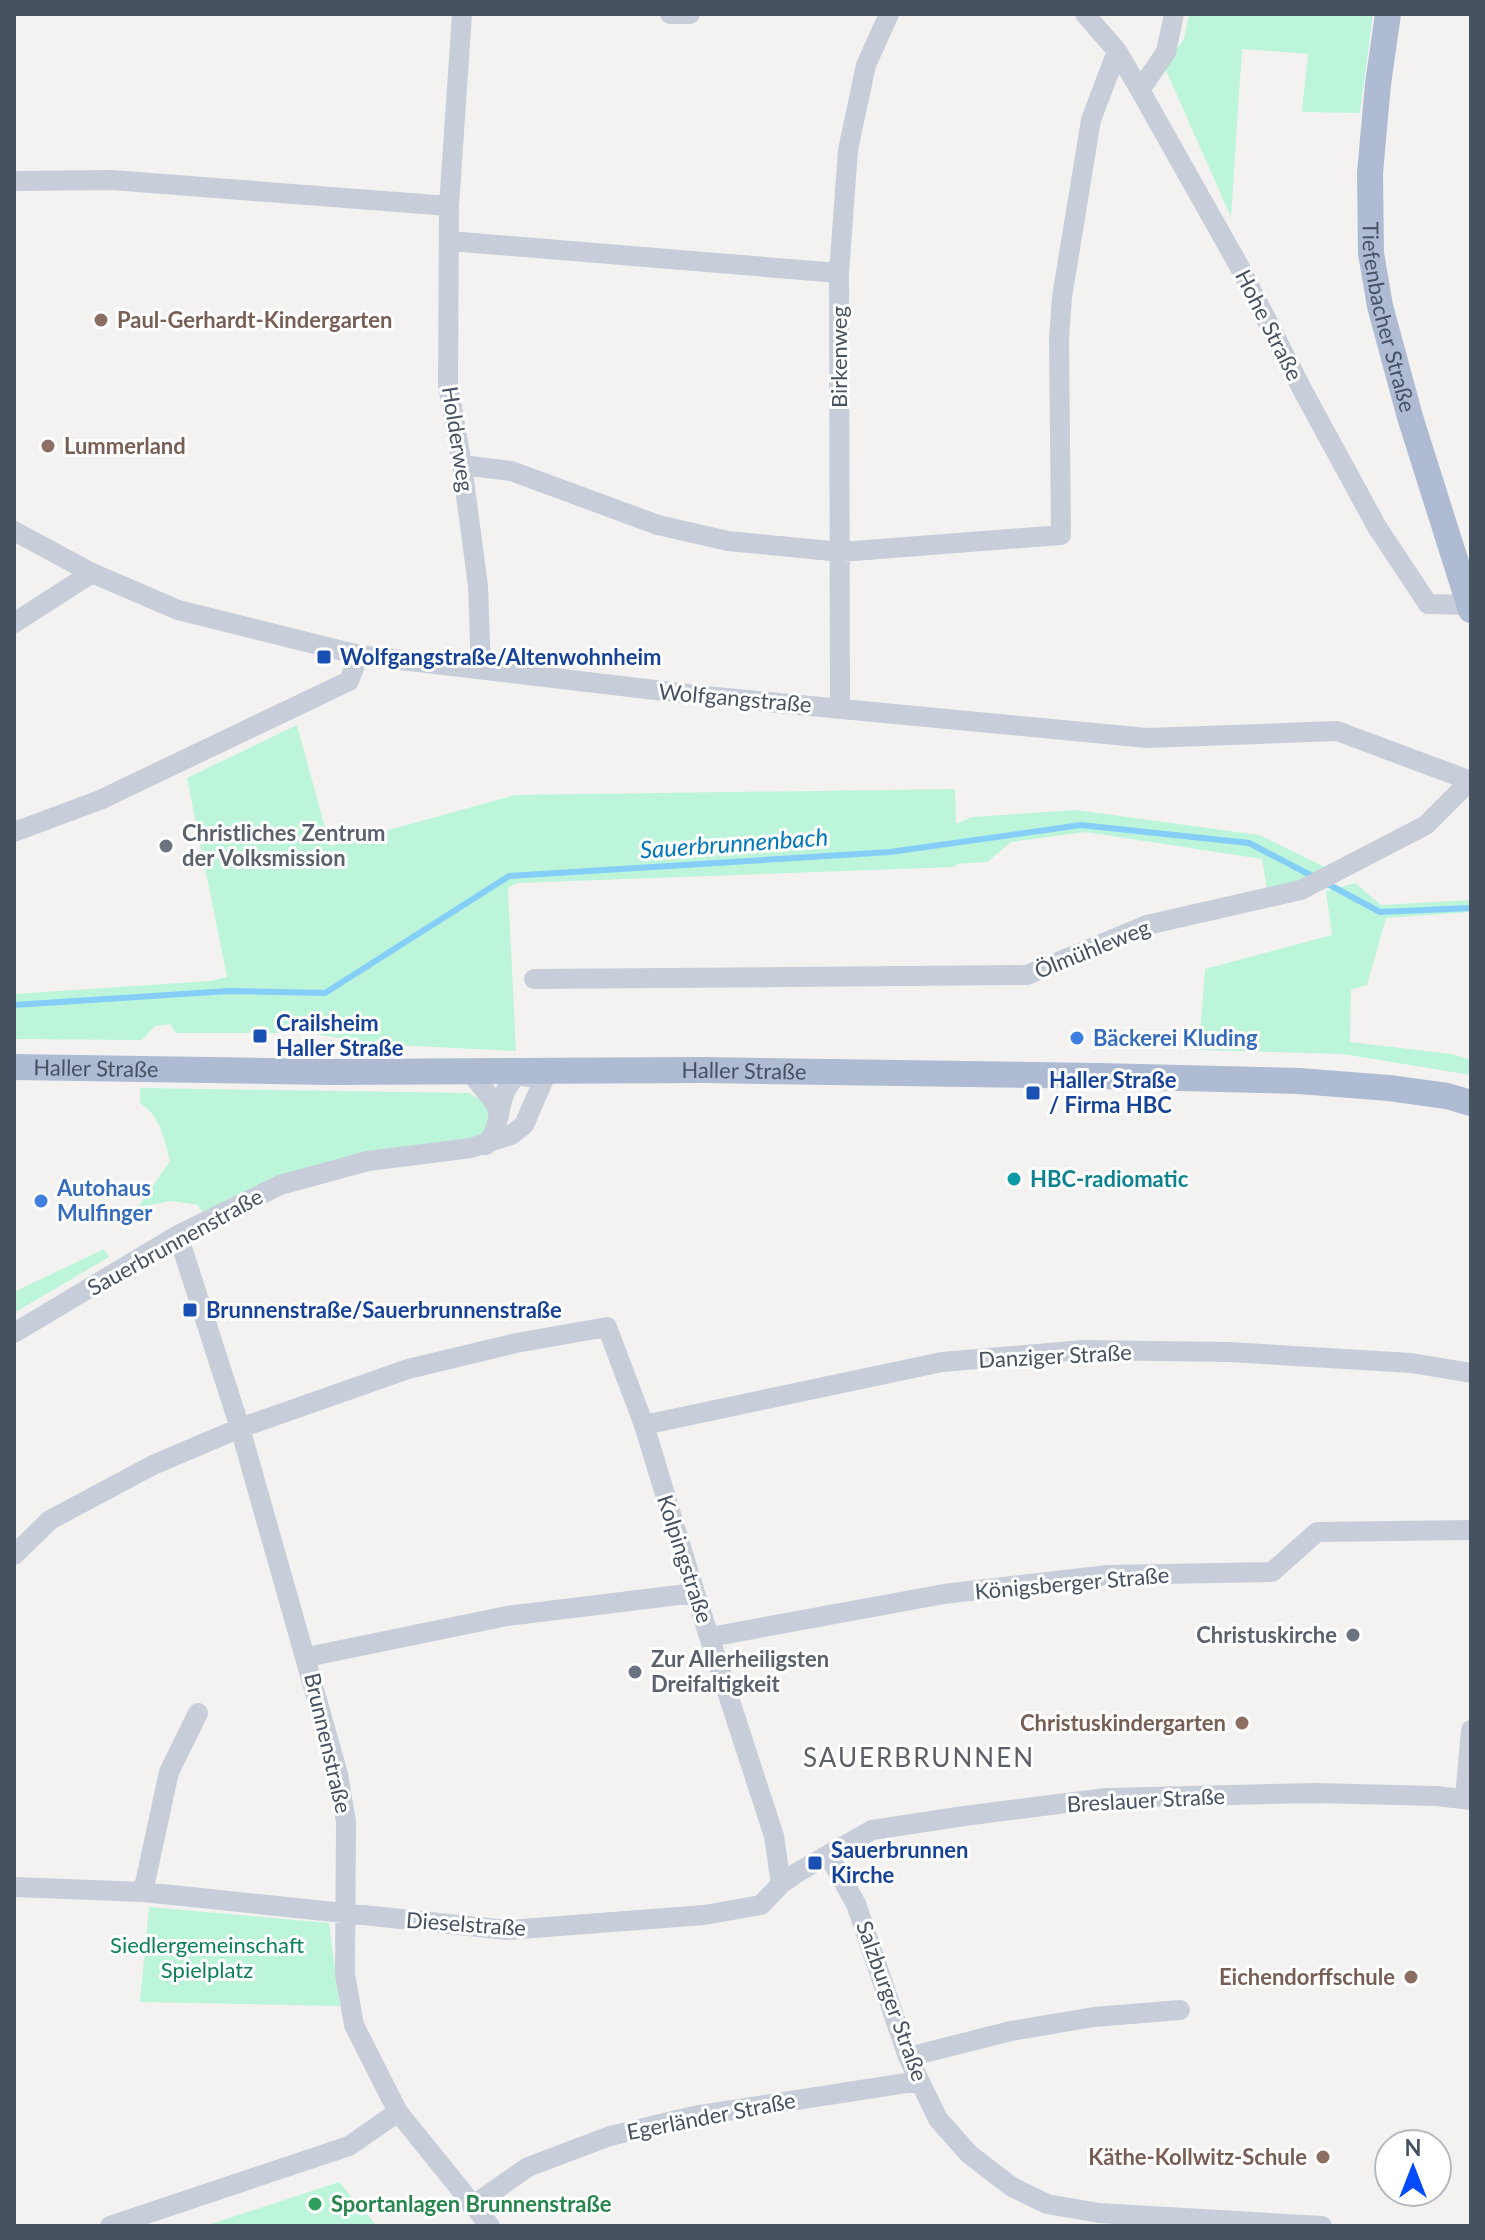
<svg xmlns="http://www.w3.org/2000/svg" width="1485" height="2240" font-family="Lato,sans-serif">
  <style>
    .green { fill: #bcf5da }
    .lines { fill: none; stroke-linecap: round; stroke-linejoin: round }
    .stream { stroke: #84cef7; stroke-width: 6 }
    .minor { stroke: #c7ceda; stroke-width: 20 }
    .major { stroke: #aebbd3; stroke-width: 26 }
    .education-dot { fill: #8d6e63; stroke: #fff; stroke-width: 3 }
    .transit-dot { fill: #1a4fb4; stroke: #fff; stroke-width: 3 }
    .worship-dot { fill: #6b7280; stroke: #fff; stroke-width: 3 }
    .shop-dot { fill: #3f7fe0; stroke: #fff; stroke-width: 3 }
    .culture-dot { fill: #0f9aa8; stroke: #fff; stroke-width: 3 }
    .leisure-dot { fill: #2e9e5b; stroke: #fff; stroke-width: 3 }
    .labels { text-anchor: middle; stroke-width: 6; stroke-linejoin: round; paint-order: stroke }
    .street-label { font-size: 22px; fill: #465161; stroke: #fff }
    .education-label { font-size: 22px; font-weight: bold; fill: #785e54; stroke: #fff; text-anchor: end }
    .transit-label { font-size: 22px; font-weight: bold; fill: #164399; stroke: #fff; text-anchor: start }
    .worship-label { font-size: 22px; font-weight: bold; fill: #5b616d; stroke: #fff; text-anchor: start }
    .shop-label { font-size: 22px; font-weight: bold; fill: #366cbe; stroke: #fff; text-anchor: start }
    .culture-label { font-size: 22px; font-weight: bold; fill: #0d838f; stroke: #fff; text-anchor: start }
    .park-label { font-size: 22px; fill: #0c8258; stroke: #fff }
    .leisure-label { font-size: 22px; font-weight: bold; fill: #27864d; stroke: #fff; text-anchor: start }
    .water-label { font-size: 24px; font-style: italic; fill: #0078bb; stroke: #fff }
    .quarter-label { font-size: 26px; letter-spacing: 2px; fill: #5d6067; stroke: #fff }
  </style>
  <rect width="100%" height="100%" fill="#f4f2f1"/>
  <path class="green" d="M1189,14H1373L1360,113L1302,112L1308,54L1242,49L1231,217L1164,66L1184,39Z
    M297,725L330,846L515,795L955,789L956,824L972,817L1076,810L1259,835L1325,867L1298,881L1267,890L1262,859L1086,832L1011,842L987,862L956,864L955,867L517,883L508,888L516,1051L374,1044L310,1033H176L170,1024L155,1026L142,1040L14,1039V994L210,981L227,977L187,778Z
    M1355,883L1381,905L1471,900V912L1386,918L1367,985L1351,990L1350,1042L1451,1054L1471,1060V1075L1343,1054L1199,1050L1205,969L1332,935L1326,891Z
    M140,1088L469,1093L481,1100L498,1125L494,1134L368,1161L207,1219L198,1205L171,1201L138,1207L170,1161C164,1138 161,1117 140,1103Z
    M104,1249L109,1257L14,1313V1292Z
    M149,1907L329,1923L340,2006L140,2002Z
    M339,2182L377,2226H205Z"/>
  <g class="lines">
    <path class="stream" d="M1326,883L1380,912L1471,908
      M14,1005L229,991L325,993L509,876L890,852L1081,825L1249,843L1316,878"/>
    <path class="minor" d="M462,14L449,206L448,385L462,465L478,586L481,670
      M670,14H690
      M1085,14L1117,51L1140,90L1238,264L1303,391L1377,527L1428,604L1469,605
      M1140,90L1166,52L1174,14
      M14,181L112,180L449,206
      M450,241L839,273
      M462,465L511,471L658,525L728,541L841,552L1061,535L1059,339L1062,297L1091,120L1117,51
      M14,531L92,573L178,610L359,655L706,696L1147,738L1337,731L1471,781
      M14,623L92,573
      M840,707L839,273L848,150L866,65L889,14
      M14,832L100,800L349,681L359,655
      M534,979L1027,975L1147,925L1301,890L1426,825L1469,782
      M470,1072L495,1103L499,1114
      M486,1145C507,1120 492,1091 523,1072L527,1077
      M178,1235L240,1428L338,1774L346,1822L345,1974L354,2025L398,2112L490,2226
      M14,1333L178,1235L280,1185L368,1161L471,1148L511,1135L524,1125L547,1072
      M644,1425L942,1362L1083,1350L1229,1352L1411,1363L1471,1373
      M14,1555L50,1520L153,1465L240,1428L408,1369L516,1343L607,1327L644,1425L695,1593L774,1836L781,1884
      M710,1637L944,1594L1108,1575L1272,1572L1317,1532L1471,1530
      M307,1657L507,1616L695,1593
      M1465,1798L1471,1730
      M829,1856L856,1904L908,2057L938,2119L969,2154L1012,2187L1047,2204L1099,2213L1322,2226
      M14,1887L143,1892L507,1930L704,1915L761,1905L781,1884L798,1872L872,1830L964,1816L1106,1798L1315,1793L1436,1796L1471,1800
      M143,1892L169,1772L198,1713
      M908,2057L1011,2031L1094,2017L1180,2010
      M472,2206L528,2167L610,2136L694,2116L919,2081
      M110,2226L349,2146L398,2112"/>
    <g class="major">
      <path id="s1" d="M1388,14L1378,84L1370,173L1371,253L1380,306L1410,417L1471,610"/>
      <path id="s2" d="M14,1067L331,1072L702,1070L1099,1076L1299,1081L1389,1088L1447,1096L1471,1103"/>
    </g>
  </g>
  <g class="education-dot">
    <circle cx="101" cy="320" r="8"/>
    <circle cx="48" cy="446" r="8"/>
    <circle cx="1242" cy="1723" r="8"/>
    <circle cx="1411" cy="1977" r="8"/>
    <circle cx="1323" cy="2157" r="8"/>
  </g>
  <g class="transit-dot">
    <rect x="316" y="649" width="16" height="16" rx="4"/>
    <rect x="252" y="1028" width="16" height="16" rx="4"/>
    <rect x="1025" y="1085" width="16" height="16" rx="4"/>
    <rect x="182" y="1302" width="16" height="16" rx="4"/>
    <rect x="807" y="1855" width="16" height="16" rx="4"/>
  </g>
  <g class="worship-dot">
    <circle cx="166" cy="846" r="8"/>
    <circle cx="1353" cy="1635" r="8"/>
    <circle cx="635" cy="1672" r="8"/>
  </g>
  <g class="shop-dot">
    <circle cx="1077" cy="1038" r="8"/>
    <circle cx="41" cy="1201" r="8"/>
  </g>
  <circle class="culture-dot" cx="1014" cy="1179" r="8"/>
  <circle class="leisure-dot" cx="315" cy="2204" r="8"/>
  <g class="labels">
    <g class="street-label">
      <text dy="8" stroke="none"><textPath href="#s1" startOffset="306">Tiefenbacher Straße</textPath></text>
      <text transform="translate(1269 325) rotate(63)" y="8">Hohe Straße</text>
      <text transform="translate(839 357) rotate(-90)" y="8">Birkenweg</text>
      <text transform="translate(458 439) rotate(81)" y="8">Holderweg</text>
      <text transform="translate(735 698) rotate(5)" y="8">Wolfgangstraße</text>
      <text transform="translate(1092 949) rotate(-22)" y="8">Ölmühleweg</text>
      <text dy="8" stroke="none"><textPath href="#s2" startOffset="82">Haller Straße</textPath></text>
      <text dy="8" stroke="none"><textPath href="#s2" startOffset="730">Haller Straße</textPath></text>
      <text transform="translate(175 1242) rotate(-29)" y="8">Sauerbrunnenstraße</text>
      <text transform="translate(1055 1356) rotate(-3)" y="8">Danziger Straße</text>
      <text transform="translate(685 1559) rotate(72)" y="8">Kolpingstraße</text>
      <text transform="translate(1072 1583) rotate(-5)" y="8">Königsberger Straße</text>
      <text transform="translate(328 1743) rotate(77)" y="8">Brunnenstraße</text>
      <text transform="translate(1146 1800) rotate(-3)" y="8">Breslauer Straße</text>
      <text transform="translate(466 1924) rotate(4)" y="8">Dieselstraße</text>
      <text transform="translate(892 2001) rotate(70)" y="8">Salzburger Straße</text>
      <text transform="translate(711 2116) rotate(-11)" y="8">Egerländer Straße</text>
    </g>
    <g class="education-label">
      <text x="117" y="328" text-anchor="start">Paul-Gerhardt-Kindergarten</text>
      <text x="64" y="454" text-anchor="start">Lummerland</text>
      <text x="1226" y="1731">Christuskindergarten</text>
      <text x="1395" y="1985">Eichendorffschule</text>
      <text x="1307" y="2165">Käthe-Kollwitz-Schule</text>
    </g>
    <g class="transit-label">
      <text x="340" y="665">Wolfgangstraße/Altenwohnheim</text>
      <text x="276" y="1031">Crailsheim<tspan x="276" dy="25">Haller Straße</tspan></text>
      <text x="1049" y="1088">Haller Straße<tspan x="1049" dy="25">/ Firma HBC</tspan></text>
      <text x="206" y="1318">Brunnenstraße/Sauerbrunnenstraße</text>
      <text x="831" y="1858">Sauerbrunnen<tspan x="831" dy="25">Kirche</tspan></text>
    </g>
    <g class="worship-label">
      <text x="182" y="841">Christliches Zentrum<tspan x="182" dy="25">der Volksmission</tspan></text>
      <text x="1337" y="1643" text-anchor="end">Christuskirche</text>
      <text x="651" y="1667">Zur Allerheiligsten<tspan x="651" dy="25">Dreifaltigkeit</tspan></text>
    </g>
    <g class="shop-label">
      <text x="1093" y="1046">Bäckerei Kluding</text>
      <text x="57" y="1196">Autohaus<tspan x="57" dy="25">Mulfinger</tspan></text>
    </g>
    <g class="culture-label">
      <text x="1030" y="1187">HBC-radiomatic</text>
    </g>
    <g class="park-label">
      <text x="207" y="1953">Siedlergemeinschaft<tspan x="207" dy="25">Spielplatz</tspan></text>
    </g>
    <g class="leisure-label">
      <text x="331" y="2212">Sportanlagen Brunnenstraße</text>
    </g>
    <g class="water-label">
      <text transform="translate(734 844) rotate(-4)" y="8">Sauerbrunnenbach</text>
    </g>
    <g class="quarter-label">
      <text x="919" y="1767">SAUERBRUNNEN</text>
    </g>
  </g>
  <rect width="1485" height="2240" fill="none" stroke="#465161" stroke-width="32"/>
  <g transform="translate(1413 2168)"><circle r="38" fill="#ffffff" stroke="#b5b9c0" stroke-width="2"/>
  <path d="M0-6L14 30L0 20L-14 30Z" fill="#034bfc"/>
  <text y="-12" font-size="22" font-weight="bold" text-anchor="middle" fill="#465161">N</text>
  </g>
</svg>
